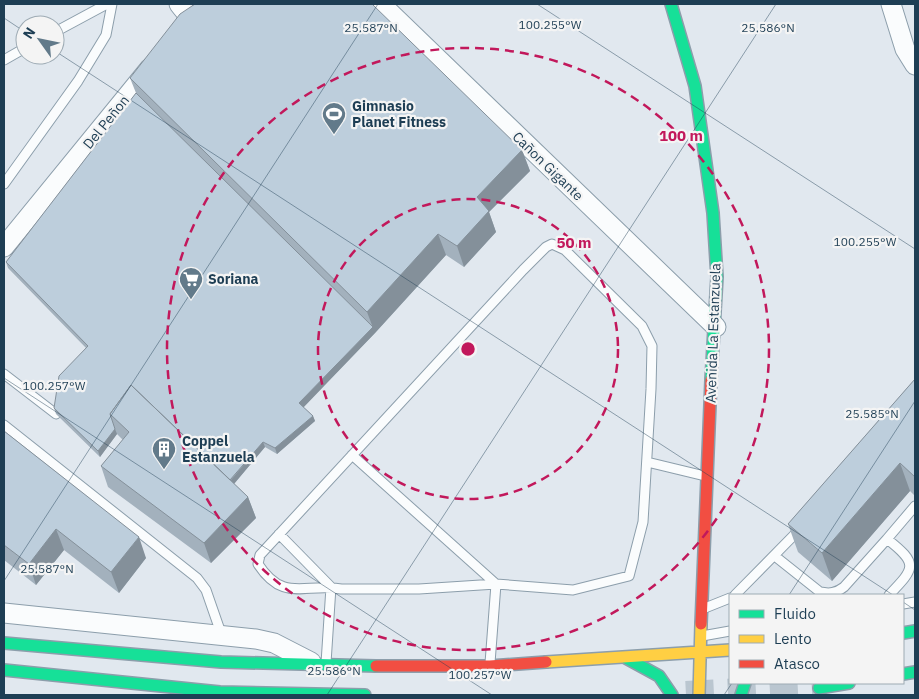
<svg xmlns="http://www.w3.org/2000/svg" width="919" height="699" font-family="'IBM Plex Sans',sans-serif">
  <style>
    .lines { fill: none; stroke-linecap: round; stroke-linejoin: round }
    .highway-tunnel { stroke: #bac6d0; stroke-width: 28; stroke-dasharray: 28 14; stroke-linecap: butt }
    .lane-casing { stroke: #8c9eab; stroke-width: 11 }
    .street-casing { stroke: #8c9eab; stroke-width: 21 }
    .fast-casing { stroke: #8c9eab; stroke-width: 14 }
    .slow-casing { stroke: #8c9eab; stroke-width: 14 }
    .jam-casing { stroke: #8c9eab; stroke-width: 14 }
    .lane { stroke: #fafcfd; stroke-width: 9 }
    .street { stroke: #fafcfd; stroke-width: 19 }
    .fast { stroke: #16e098; stroke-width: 11 }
    .slow { stroke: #ffcf43; stroke-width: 11 }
    .jam { stroke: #f24e42; stroke-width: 11 }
    .wall { fill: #a3b1bd }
    .shaded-wall { fill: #84909a }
    .building { fill: #bdcedc; stroke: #84909a }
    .ticks { fill: none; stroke: #1e3e54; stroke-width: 1; stroke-opacity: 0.45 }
    .ring { fill: none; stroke: #c2185b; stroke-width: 2.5; stroke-dasharray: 9 6 }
    .labels { text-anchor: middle; stroke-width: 4.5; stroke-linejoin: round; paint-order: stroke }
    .poi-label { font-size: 14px; font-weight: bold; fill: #1e3e54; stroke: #f4f4f4; text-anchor: start }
    .street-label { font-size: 14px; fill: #1e3e54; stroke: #f4f4f4 }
    .ticks-label { font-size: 12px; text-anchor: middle; fill: #1e3e54; stroke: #f4f4f4; stroke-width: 4.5; stroke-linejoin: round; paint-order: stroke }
    .centre { fill: #c2185b; stroke: #f4f4f4; stroke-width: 2.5 }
    .ring-label { font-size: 15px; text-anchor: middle; font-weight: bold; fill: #c2185b; stroke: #f4f4f4; stroke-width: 4.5; stroke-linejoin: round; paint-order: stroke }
  </style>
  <rect width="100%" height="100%" fill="#e1e8ef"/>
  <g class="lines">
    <path class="highway-tunnel" d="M686,695L819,688"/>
    <g class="lane-casing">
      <path id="lane" d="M55,32L107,4
        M4,60L25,48
        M4,184L78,81L106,35L112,4
        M552,244L565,250L642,326L652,346L651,389L643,522L629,576L573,590L496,584L419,589H341C306,582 284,604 258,564L260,555L523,270L546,247Z
        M4,374L56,414
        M4,425L197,578L206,590L222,636
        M352,455L496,584L490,663
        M647,462L705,476
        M279,534L331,587L326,663
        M887,539L915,506
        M776,557L820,592C830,594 836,593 844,587L887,539C919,564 915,568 889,595
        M735,595L799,530
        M903,604L915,602
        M705,608L730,598
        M702,636L730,631"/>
    </g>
    <g class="street-casing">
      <path id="street" d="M179,4L191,19
        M381,4L716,327
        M891,4L905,49L915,65
        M4,247L150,68
        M4,613L256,639L274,643L311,662"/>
    </g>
    <g class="fast-casing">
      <path id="fast" d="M671,4L695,86L713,213L717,277L711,380
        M903,633L915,631
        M4,643L221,662L376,666
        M626,658L659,676L672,695
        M4,670L220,692L365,695
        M903,674L915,672
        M819,688L849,683
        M741,695L745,683"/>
    </g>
    <g class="slow-casing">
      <path id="slow" d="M546,662L730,650
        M699,695L701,624"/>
    </g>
    <g class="jam-casing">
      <path id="jam" d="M701,624L711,380
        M376,666H490L546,662"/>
    </g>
    <use href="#lane" class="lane"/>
    <use href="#street" class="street"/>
    <use href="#fast" class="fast"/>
    <use href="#slow" class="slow"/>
    <use href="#jam" class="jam"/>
  </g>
  <path class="wall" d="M130,78L522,150L530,171L489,212L496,232L464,267L446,255L375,333L303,407L313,416L315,421L277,454L265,447L234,484L248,497L256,518L211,563L108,487L101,466L123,440L117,434L100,457L56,414L54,408L86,348L8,268L6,262L136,93Z
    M915,379V496L910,491L832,581L798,552L788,524Z
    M4,431L146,558L119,593L64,550L36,585L4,560Z"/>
  <path class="shaded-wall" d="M522,150L530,171L489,212L496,232L464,267L457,246L477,197Z
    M438,234L446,255L375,333L367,312Z
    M373,327L375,333L302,409L299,403Z
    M313,416L315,421L277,454L275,448Z
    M115,429L117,434L100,457L98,451Z
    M263,442L265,447L228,491L226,486Z
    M900,463L910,491L832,581L822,553Z
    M248,497L256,518L211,563L204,543Z
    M56,529L64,550L36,585L29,564Z
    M139,537L146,558L119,593L111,572Z"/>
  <path class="building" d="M195,4H372L522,150L477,197L489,211L457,246L438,234L367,312L130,78L180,14Z
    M136,93L373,327L299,403L313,416L275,448L263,442L230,480L131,385L110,414L115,429L98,451L54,408L59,376L88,346L6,262Z
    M915,379V477L900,463L822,553L788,524Z
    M131,385L248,497L204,543L101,466L129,432L110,414Z
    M4,431L139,537L111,572L56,529L29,564L4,545Z"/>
  <path class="ticks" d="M537,4L915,249M4,18L25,32M55,51L893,595M4,378L492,695M4,581L378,4M789,595L915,401M903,602L915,610M327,695L776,4M724,695L732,683"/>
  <g class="ring">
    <circle cx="468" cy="349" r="150"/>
    <circle cx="468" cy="349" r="301"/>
  </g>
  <defs>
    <g id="stadium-pin" transform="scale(1.25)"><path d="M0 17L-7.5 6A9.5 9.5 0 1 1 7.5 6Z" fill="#627a8a" stroke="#f4f4f4"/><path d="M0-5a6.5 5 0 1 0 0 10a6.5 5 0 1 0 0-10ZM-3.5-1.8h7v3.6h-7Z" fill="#fff"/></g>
    <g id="supermarket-pin" transform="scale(1.25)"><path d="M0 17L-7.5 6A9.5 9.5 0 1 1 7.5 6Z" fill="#627a8a" stroke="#f4f4f4"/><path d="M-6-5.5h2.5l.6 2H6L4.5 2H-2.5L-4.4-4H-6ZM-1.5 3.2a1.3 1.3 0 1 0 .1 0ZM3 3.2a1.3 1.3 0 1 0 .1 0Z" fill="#fff"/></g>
    <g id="building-pin" transform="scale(1.25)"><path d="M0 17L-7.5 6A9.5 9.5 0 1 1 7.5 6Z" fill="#627a8a" stroke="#f4f4f4"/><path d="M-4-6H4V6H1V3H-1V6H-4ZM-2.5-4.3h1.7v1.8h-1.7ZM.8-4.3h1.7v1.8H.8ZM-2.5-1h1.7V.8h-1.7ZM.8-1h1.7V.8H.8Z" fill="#fff"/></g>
  </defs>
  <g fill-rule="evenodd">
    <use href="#stadium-pin" x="334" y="114"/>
    <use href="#supermarket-pin" x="191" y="279"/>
    <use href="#building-pin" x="164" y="449"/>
  </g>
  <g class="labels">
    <g class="poi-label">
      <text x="352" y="111">Gimnasio<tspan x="352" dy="16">Planet Fitness</tspan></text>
      <text x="208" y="284">Soriana</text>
      <text x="182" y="446">Coppel<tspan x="182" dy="16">Estanzuela</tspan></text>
    </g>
    <g class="street-label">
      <text transform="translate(106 122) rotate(-51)" y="5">Del Peñon</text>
      <text transform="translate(548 166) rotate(44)" y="5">Cañon Gigante</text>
      <text transform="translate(713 333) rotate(-88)" y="5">Avenida La Estanzuela</text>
    </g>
  </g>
  <g class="ticks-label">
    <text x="550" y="29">100.255°W</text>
    <text x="371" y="32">25.587°N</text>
    <text x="768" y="32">25.586°N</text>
    <text x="865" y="246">100.255°W</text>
    <text x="54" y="390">100.257°W</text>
    <text x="872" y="418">25.585°N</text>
    <text x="47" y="573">25.587°N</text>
    <text x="334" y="675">25.586°N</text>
    <text x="480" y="679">100.257°W</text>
  </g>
  <circle cx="468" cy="349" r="8" class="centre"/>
  <g class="ring-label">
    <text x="681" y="141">100 m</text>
    <text x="574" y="248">50 m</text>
  </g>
  <rect width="919" height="699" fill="none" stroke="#1e3e54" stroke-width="10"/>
  <rect x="729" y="594" width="175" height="90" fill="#f4f4f4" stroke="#9eabb4"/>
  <rect x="739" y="610" width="25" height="8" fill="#16e098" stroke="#9eabb4"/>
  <text x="774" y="619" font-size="15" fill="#1e3e54">Fluido</text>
  <rect x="739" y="635" width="25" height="8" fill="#ffcf43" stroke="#9eabb4"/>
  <text x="774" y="644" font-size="15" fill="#1e3e54">Lento</text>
  <rect x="739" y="660" width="25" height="8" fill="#f24e42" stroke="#9eabb4"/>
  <text x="774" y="669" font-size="15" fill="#1e3e54">Atasco</text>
  <g transform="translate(40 40) rotate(303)"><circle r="24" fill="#f4f4f4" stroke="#9eabb4"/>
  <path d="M0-4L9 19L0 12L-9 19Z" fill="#627a8a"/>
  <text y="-8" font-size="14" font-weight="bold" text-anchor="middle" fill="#1e3e54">N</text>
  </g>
</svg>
